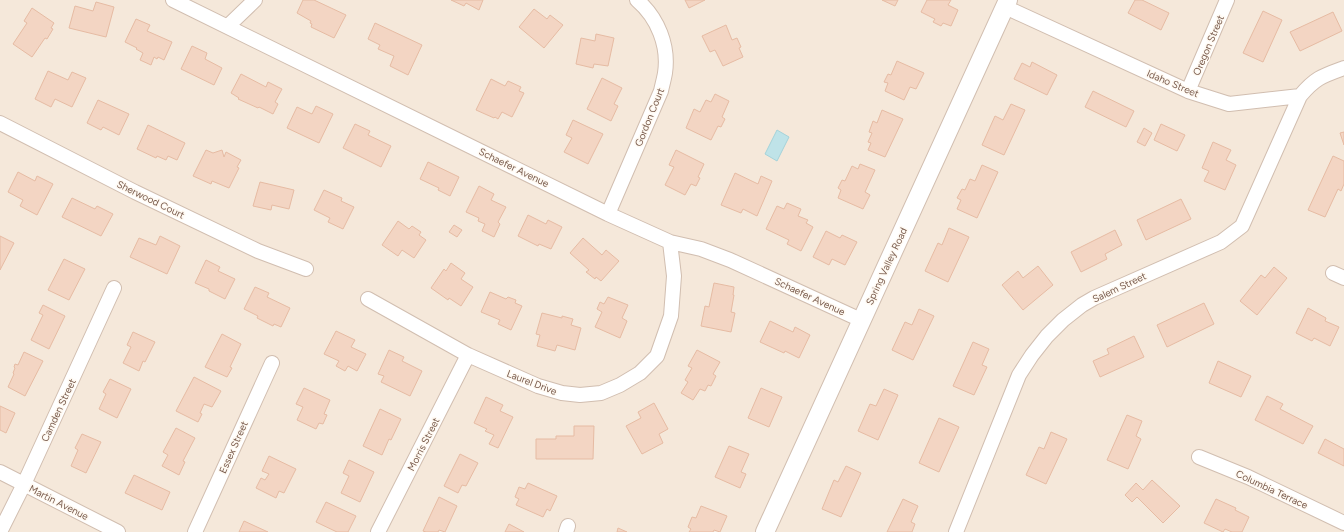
<svg xmlns="http://www.w3.org/2000/svg" width="1344" height="532" font-family="Figtree,sans-serif">
  <style>
    .residential { fill: #f5e8da }
    .water { fill: #bfe3e8; stroke: #a5d3da }
    .building { fill: #f3d5c3; stroke: #e6bba3 }
    .lines { fill: none; stroke-linecap: round; stroke-linejoin: round }
    .minor-casing { stroke: #d1beb0; stroke-width: 16 }
    .tertiary-casing { stroke: #d1beb0; stroke-width: 20 }
    .minor { stroke: #fff; stroke-width: 14 }
    .tertiary { stroke: #fff; stroke-width: 18 }
    .labels { text-anchor: middle; stroke-width: 3; stroke-linejoin: round; paint-order: stroke }
    .street-label { font-size: 10px; fill: #7a5c4d; stroke: #fffaf3 }
  </style>
  <rect width="100%" height="100%" fill="#fdf6ec"/>
  <path class="residential" d="M0,0H1344V532H0Z"/>
  <path class="water" d="M777,130L789,137L777,161L765,154Z"/>
  <path class="building" d="M303,0H314L346,15L334,38L311,27L312,24L310,23L311,21L297,13Z
    M451,0H483L479,10L466,3L464,6Z
    M685,0H705L689,8Z
    M882,0H898L895,6Z
    M927,0H951L948,5L958,10L951,26L943,23L941,26L933,22L935,19L921,12Z
    M1135,0H1142L1169,13L1161,30L1128,13Z
    M96,2L114,7L106,37L69,28L75,6L93,11Z
    M32,8L54,23L51,28L53,29L47,39L45,38L32,57L13,44L27,23L24,21Z
    M534,9L547,19L550,15L563,25L544,48L519,27Z
    M1263,11L1282,20L1263,62L1243,53Z
    M1333,12L1342,31L1300,51L1290,32Z
    M136,19L150,25L147,31L172,42L164,60L158,57L157,59L154,57L151,65L140,60L143,53L136,49L137,48L125,42Z
    M375,23L422,45L408,75L390,66L394,56L378,49L380,45L368,39Z
    M726,25L732,40L737,38L741,47L739,48L743,57L723,66L715,50L710,52L702,36Z
    M596,34L614,38L608,66L594,64L593,68L576,64L581,38L595,41Z
    M192,46L207,53L205,59L222,68L214,85L181,69Z
    M897,61L924,73L916,89L910,87L904,100L885,91L888,83L884,82L888,74L891,75Z
    M1032,62L1057,75L1047,95L1014,79L1022,63L1030,67Z
    M48,71L68,80L72,72L86,78L72,107L55,99L51,107L35,99Z
    M241,74L266,87L268,82L282,89L275,102L278,104L273,114L259,107L258,108L238,99L239,98L231,93Z
    M602,78L622,88L614,104L618,106L611,121L587,109Z
    M491,79L505,86L508,81L521,87L519,91L524,93L512,117L502,112L498,119L495,117L494,118L476,110Z
    M1093,91L1134,111L1126,127L1085,107Z
    M715,94L729,101L722,117L725,119L721,127L718,126L711,140L686,128L694,109L700,112L706,100L711,102Z
    M98,100L129,114L119,135L103,127L101,130L87,123Z
    M1011,104L1025,110L1004,155L982,145L995,116L1003,120Z
    M316,106L333,114L319,143L287,128L297,107L312,114Z
    M882,110L903,119L885,157L868,150L871,143L868,142L872,133L869,132L873,121L877,123Z
    M573,120L603,134L588,164L564,152L572,138L566,135Z
    M355,124L370,131L368,135L391,146L381,167L343,148Z
    M1161,124L1185,135L1177,151L1154,140Z
    M148,125L185,143L177,160L168,156L166,160L157,156L156,158L137,149Z
    M1144,128L1152,133L1145,146L1137,142Z
    M1344,132V145L1340,133Z
    M1213,142L1231,150L1226,160L1236,165L1225,190L1204,181L1209,171L1202,168Z
    M206,150L213,153L222,150L224,157L226,152L241,160L237,167L239,168L229,188L212,181L211,184L193,176Z
    M676,150L704,164L698,177L700,178L696,186L691,184L685,195L665,185L674,167L669,165Z
    M1333,156L1344,161V184L1341,191L1338,189L1325,217L1308,210Z
    M428,162L459,177L450,196L438,190L439,188L420,179Z
    M860,164L875,170L865,192L870,195L863,209L838,198L841,190L838,188L842,180L845,181L852,166L858,169Z
    M982,165L998,172L977,218L957,209L961,200L957,198L962,189L965,190L970,179L975,181Z
    M18,172L35,181L37,176L53,184L37,215L20,206L23,200L8,192Z
    M735,173L758,184L761,176L772,181L757,216L743,209L741,213L721,205Z
    M260,182L294,190L289,209L272,205L271,210L253,206Z
    M479,186L494,194L491,200L506,207L498,222L500,224L494,237L482,231L485,224L478,221L479,218L466,212Z
    M324,190L342,198L341,201L354,207L343,229L328,222L330,218L314,210Z
    M72,198L95,209L97,206L113,214L101,236L62,217Z
    M1181,199L1191,219L1146,240L1137,220Z
    M787,203L801,209L798,216L808,220L806,223L813,227L801,251L787,244L789,240L766,229L777,206L784,209Z
    M528,215L546,224L548,220L562,227L551,249L539,244L538,246L518,236Z
    M398,221L409,229L412,226L421,232L419,235L426,240L414,258L402,250L398,256L382,245Z
    M454,225L462,230L457,237L449,232Z
    M949,228L969,237L948,282L925,271L938,243L942,245Z
    M1115,230L1122,245L1105,254L1107,259L1081,272L1071,252Z
    M826,231L840,238L842,235L857,242L845,265L832,259L829,265L813,257Z
    M0,236L14,243L0,270Z
    M160,236L180,246L167,274L130,257L139,238L156,245Z
    M583,238L602,255L606,250L619,261L601,281L596,277L595,279L586,272L589,270L570,253Z
    M64,259L85,269L69,300L48,290Z
    M206,260L220,267L218,271L235,279L225,299L209,291V289L195,283Z
    M451,263L465,273L461,279L473,287L461,306L449,298L448,300L431,288L444,269L446,271Z
    M1038,266L1053,285L1023,310L1002,285L1018,271L1023,278Z
    M1274,267L1287,278L1257,315L1240,301L1261,275L1265,278Z
    M714,283L734,287L733,295H734L731,312L735,313L731,332L701,326L705,306L709,307Z
    M255,287L269,293L267,297L290,308L281,327L274,324L273,326L257,318L258,316L244,309Z
    M490,292L506,299L508,297L516,300L515,303L522,306L511,330L498,324L500,320L481,312Z
    M608,297L628,305L622,318L627,321L620,338L595,327L602,312L597,309L600,302L604,304Z
    M1204,303L1214,324L1167,347L1157,325Z
    M43,305L65,316L49,349L31,340L43,315L39,313Z
    M1308,308L1326,318L1325,321L1339,327L1330,346L1314,338L1312,341L1296,333Z
    M919,309L934,316L913,360L892,350L905,322L912,325Z
    M542,313L562,318V316L573,319L571,325L581,328L575,350L557,345L555,351L537,346L540,335L536,334Z
    M770,321L793,332L795,327L810,335L799,358L785,351L784,353L760,342Z
    M336,331L355,340L351,347L366,354L357,371L348,366L345,371L336,366L339,361L324,354Z
    M133,332L155,342L145,362L143,361L139,371L123,363L131,347L127,345Z
    M222,334L241,344L230,367L232,368L227,377L205,367Z
    M1134,336L1144,357L1100,377L1093,361L1109,354L1107,349Z
    M973,342L989,349L982,365L987,367L974,395L953,386Z
    M389,350L404,357L402,361L422,371L410,396L381,382L384,376L378,374Z
    M697,350L720,362L713,374L716,376L711,386L708,385L705,391L700,389L693,400L681,393L688,382L685,380L692,368L688,366Z
    M24,352L43,361L25,396L8,387L14,374L13,373L15,368L14,367L15,364L18,365Z
    M1218,361L1251,376L1241,397L1209,383Z
    M194,377L221,391L212,407L204,404L200,413L202,414L198,422L176,411Z
    M110,379L131,389L117,418L99,409L106,394L103,392Z
    M304,388L330,400L324,414L327,415L323,424L319,423L316,429L297,420L303,407L296,404Z
    M761,388L782,397L769,427L748,418Z
    M884,389L898,395L878,440L858,431L870,404L876,406Z
    M1267,396L1283,404L1280,409L1313,426L1303,444L1255,420Z
    M486,397L503,405L500,411L513,417L498,448L489,444L494,435L485,431L487,429L474,423Z
    M654,403L668,429L659,434L663,443L642,454L626,426L641,418L638,412Z
    M0,406L15,413L6,433L0,430Z
    M380,409L401,419L391,440L389,439L382,455L363,446Z
    M1127,415L1142,421L1136,436L1141,439L1128,469L1107,460Z
    M939,418L959,427L939,472L919,463Z
    M574,426H594L593,459H536V439H556V436H574Z
    M176,428L195,438L183,461L185,462L179,475L162,466L168,455L163,452Z
    M1051,432L1067,439L1046,484L1026,475L1039,447L1044,449Z
    M82,434L101,442L86,473L71,466L78,450L75,448Z
    M1325,439L1344,449V466L1318,453Z
    M729,446L749,454L741,472L746,474L740,488L715,477Z
    M460,454L478,463L466,486L462,485L458,493L444,486Z
    M269,456L296,469L284,493L279,491L276,498L256,488L261,478L265,480L269,474L262,471Z
    M349,460L374,472L360,502L341,493L349,476L343,473Z
    M846,466L861,473L841,517L822,509L834,480L838,482Z
    M134,475L170,492L162,510L125,493Z
    M1152,480L1180,506L1163,523L1137,497L1132,502L1125,495L1136,483L1143,490Z
    M528,483L557,496L550,511L547,509L543,517L516,505L519,499L515,497L519,487L525,489Z
    M439,497L457,506L445,532L439,530L438,532H426L423,531Z
    M903,499L918,506L911,522L915,524L912,532H887Z
    M1216,499L1236,508L1235,510L1249,517L1242,532H1232L1225,529L1223,532L1204,523Z
    M326,502L356,516L348,532H337L316,522Z
    M701,506L727,516L720,532L714,530L713,532H689L691,529L688,527L692,517L696,518Z
    M244,521L268,532H239Z
    M509,524L524,532H505Z
    M618,528L627,532H617Z"/>
  <g class="lines">
    <g class="minor-casing">
      <path id="minor" d="M173,0L608,214L670,242L701,249L730,260L861,320
        M1005,7L1188,91L1229,104L1300,96C1315,78 1322,76 1344,68
        M228,26L255,0
        M1188,91L1227,0
        M0,123L135,192L258,251L306,269
        M608,214L661,91C662,86 664,79 665,73C669,46 658,18 637,0
        M1333,273L1344,278
        M368,299L468,355L538,386L562,393L580,395L601,393L620,385L640,373L657,356L671,316L674,276L670,242
        M1199,457L1248,477L1344,523
        M0,472L118,532
        M0,532L24,484L114,288
        M195,532L272,363
        M378,532L468,355
        M566,532L568,526
        M956,532L1019,375L1032,355L1047,336L1063,320L1082,305L1094,298L1221,242L1242,226L1300,96"/>
    </g>
    <g class="tertiary-casing">
      <path id="tertiary" d="M765,532L1008,0"/>
    </g>
    <use href="#minor" class="minor"/>
    <use href="#tertiary" class="tertiary"/>
  </g>
  <g class="labels">
    <g class="street-label">
      <text transform="translate(1208 45) rotate(-67)" y="4">Oregon Street</text>
      <text transform="translate(1173 83) rotate(23)" y="4">Idaho Street</text>
      <text transform="translate(649 117) rotate(-68)" y="4">Gordon Court</text>
      <text transform="translate(514 167) rotate(26)" y="4">Schaefer Avenue</text>
      <text transform="translate(151 199) rotate(26)" y="4">Sherwood Court</text>
      <text transform="translate(886 266) rotate(-65)" y="4">Spring Valley Road</text>
      <text transform="translate(1119 287) rotate(-25)" y="4">Salem Street</text>
      <text transform="translate(810 296) rotate(25)" y="4">Schaefer Avenue</text>
      <text transform="translate(532 382) rotate(21)" y="4">Laurel Drive</text>
      <text transform="translate(58 410) rotate(-65)" y="4">Camden Street</text>
      <text transform="translate(423 444) rotate(-63)" y="4">Morris Street</text>
      <text transform="translate(233 447) rotate(-66)" y="4">Essex Street</text>
      <text transform="translate(1272 489) rotate(25)" y="4">Columbia Terrace</text>
      <text transform="translate(59 502) rotate(27)" y="4">Martin Avenue</text>
    </g>
  </g>
</svg>
